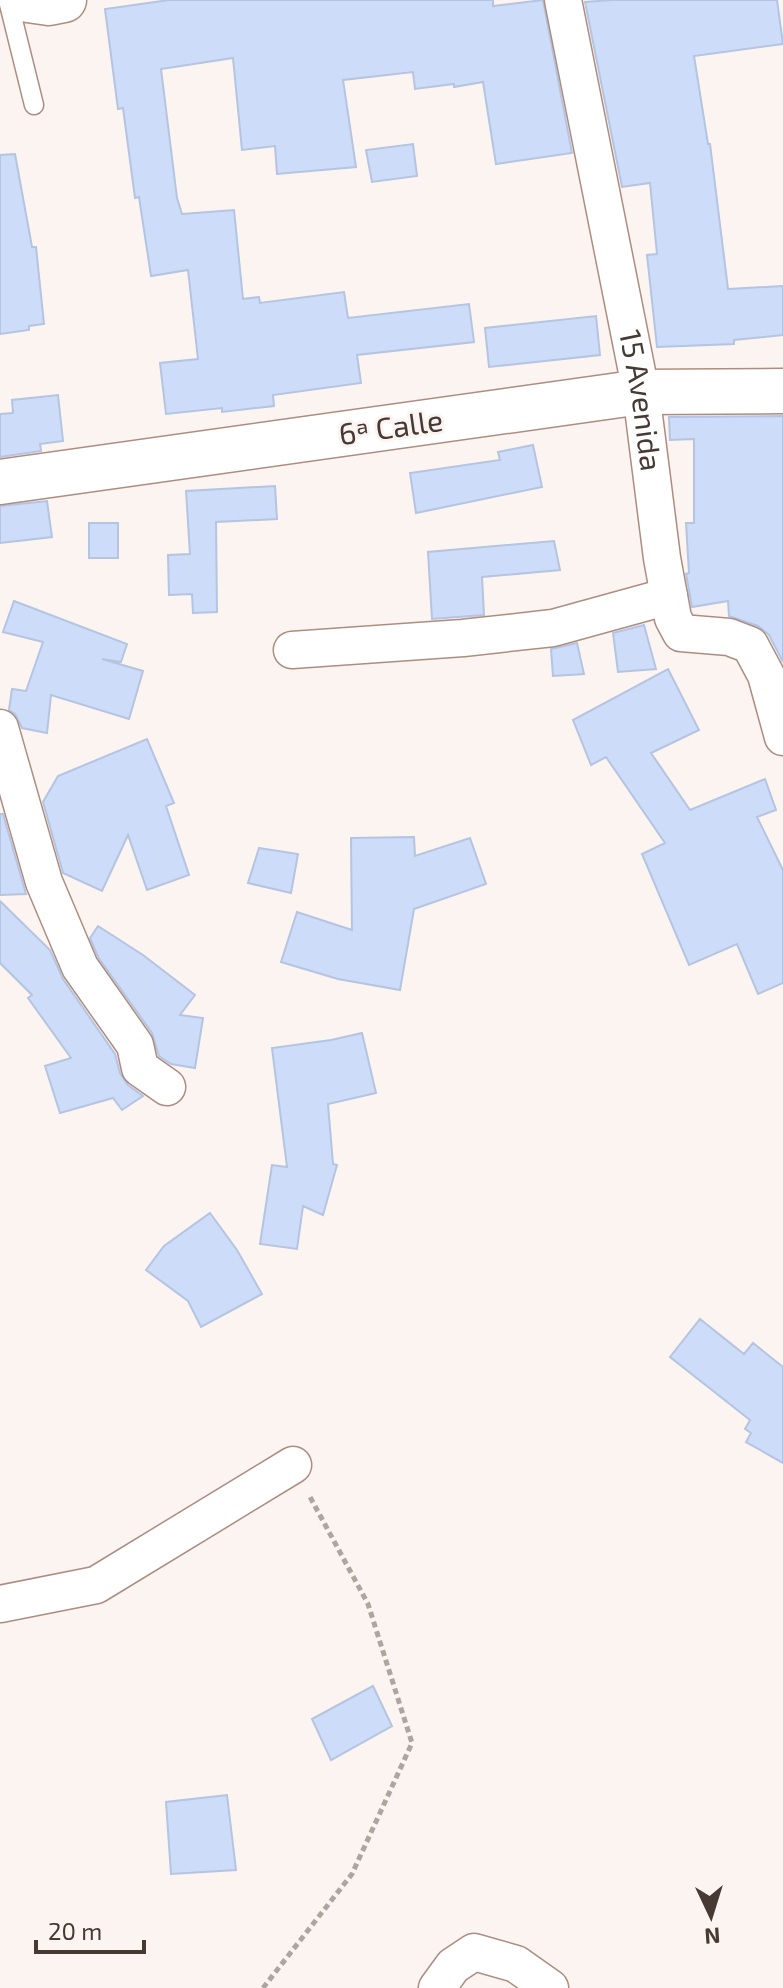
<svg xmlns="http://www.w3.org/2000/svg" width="783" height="1988" font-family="'Exo 2',sans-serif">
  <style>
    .building { fill: #cddcf9; stroke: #b5c4e0; stroke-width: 2 }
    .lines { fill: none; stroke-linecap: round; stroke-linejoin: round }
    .lane-casing { stroke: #ad8d80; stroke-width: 21 }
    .street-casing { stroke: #ad8d80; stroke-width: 39 }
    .secondary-casing { stroke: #ad8d80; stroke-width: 47 }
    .path { stroke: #aea4a0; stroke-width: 5; stroke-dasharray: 6 4; stroke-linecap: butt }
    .lane { stroke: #fff; stroke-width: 18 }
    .street { stroke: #fff; stroke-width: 36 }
    .secondary { stroke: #fff; stroke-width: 44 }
    .labels { text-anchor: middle; stroke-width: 6; stroke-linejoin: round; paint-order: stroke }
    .street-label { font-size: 30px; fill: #473934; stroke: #fbf4f1 }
  </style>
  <rect width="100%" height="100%" fill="#fbf4f1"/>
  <path class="building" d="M169,0H493V6L543,0L572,153L496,164L483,82L454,87V84L415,89L413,72L343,80L356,167L277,174L275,146L242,150L233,58L161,69L177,198L182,214L234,210L243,299L259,297L260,303L344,292L348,318L469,304L474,342L357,355L361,383L273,395L274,406L222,412V408L166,414L160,363L198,359L188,270L151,276L139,197L135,198L123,108L118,109L105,9Z
    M611,0H777L783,44L694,56L708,144H710L728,289L783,286V335L734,340V344L657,347L647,255L657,254L650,183L622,187L585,2Z
    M413,144L417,176L372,182L366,150Z
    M15,154L32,247H36L44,324L29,326V330L0,334V155Z
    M596,316L600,355L489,367L485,328Z
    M58,395L63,441L40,444L41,451L0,457V414L13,413L12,400Z
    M783,416V662L769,635L758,626L729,616L728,601L692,607L686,574L689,573L686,523H694V439L670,440L669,417Z
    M533,445L542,487L416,513L410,473L500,460L498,452Z
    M275,486L277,519L216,522L217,612L193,613L192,594L169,595L168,555L190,554L186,491Z
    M47,501L52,537L0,543V506Z
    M89,523H118V558H89Z
    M554,541L560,570L482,577L484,615L432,619L428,552Z
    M14,601L127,644L121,662L102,659L143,671L129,719L51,695L47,733L22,728L15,714L9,710L12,689L26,691L43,642L3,632Z
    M644,625L656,669L618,672L613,633Z
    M577,643L584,674L553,676L551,649Z
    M668,669L699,730L651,753L690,810L765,779L776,810L757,817L783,870V983L758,994L737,944L689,965L642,854L665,843L606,757L591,765L573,720Z
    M147,739L174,803L166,806L189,875L147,890L128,835L102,891L63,873L43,802L58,776Z
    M0,814H3L26,894L0,895Z
    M414,837L415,856L470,838L486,884L414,909L400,990L338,979L281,962L297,912L352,930L351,838Z
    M259,848L298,854L291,893L248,883Z
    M0,901L50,950L63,979L115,1054L120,1073L128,1085L143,1096L122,1110L113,1098L60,1113L45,1066L71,1058L28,998L32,995L0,963Z
    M98,926L143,955L195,995L180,1015L203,1018L195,1068L171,1064L159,1056L152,1033L98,957L90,938Z
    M362,1033L376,1093L328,1104L333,1164L337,1165L323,1215L303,1206L297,1249L260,1244L272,1165L287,1167L272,1048L331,1040Z
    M210,1213L237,1250L262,1294L201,1327L188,1301L146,1270L164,1246Z
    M700,1319L744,1354L753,1343L783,1367V1463L746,1442L751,1433L745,1429L750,1420L670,1357Z
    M373,1686L392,1726L331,1760L312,1719Z
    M227,1795L236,1870L171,1874L166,1802Z"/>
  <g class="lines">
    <g class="lane-casing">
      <path id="lane" d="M8,0L34,105"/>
    </g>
    <g class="street-casing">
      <g id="street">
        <path id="s1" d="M563,0L641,392L662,558L673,618L681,633L729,637L750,645L766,675L783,737"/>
        <path d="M292,650L463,638L553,628L669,596"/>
        <path d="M0,728L44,882L80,967L135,1045L140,1068L167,1087"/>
        <path d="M0,1604L96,1585L293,1465"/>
        <path d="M437,1988L453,1966L474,1952L516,1964L550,1988"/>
      </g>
    </g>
    <g class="secondary-casing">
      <path id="secondary" d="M28,0L49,3L64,0
        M0,482L641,392L783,391"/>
    </g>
    <path class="path" d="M263,1988L352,1874L412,1743L368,1604L309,1495"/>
    <use href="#lane" class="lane"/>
    <use href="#street" class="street"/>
    <use href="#secondary" class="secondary"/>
  </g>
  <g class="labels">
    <g class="street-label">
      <text dy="10" stroke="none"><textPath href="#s1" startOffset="408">15 Avenida</textPath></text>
      <text transform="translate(391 428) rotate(-8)" y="10">6ª Calle</text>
    </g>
  </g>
  <g transform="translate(711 1916) rotate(176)" stroke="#fbf4f1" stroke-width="6" paint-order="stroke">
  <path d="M0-6L14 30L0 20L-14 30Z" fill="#473934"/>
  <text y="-12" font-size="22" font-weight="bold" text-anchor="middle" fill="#473934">N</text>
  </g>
  <path d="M36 1940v12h108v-12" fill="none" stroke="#473934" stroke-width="4"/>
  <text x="48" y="1940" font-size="24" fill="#473934" stroke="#fbf4f1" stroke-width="6" paint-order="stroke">20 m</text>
</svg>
